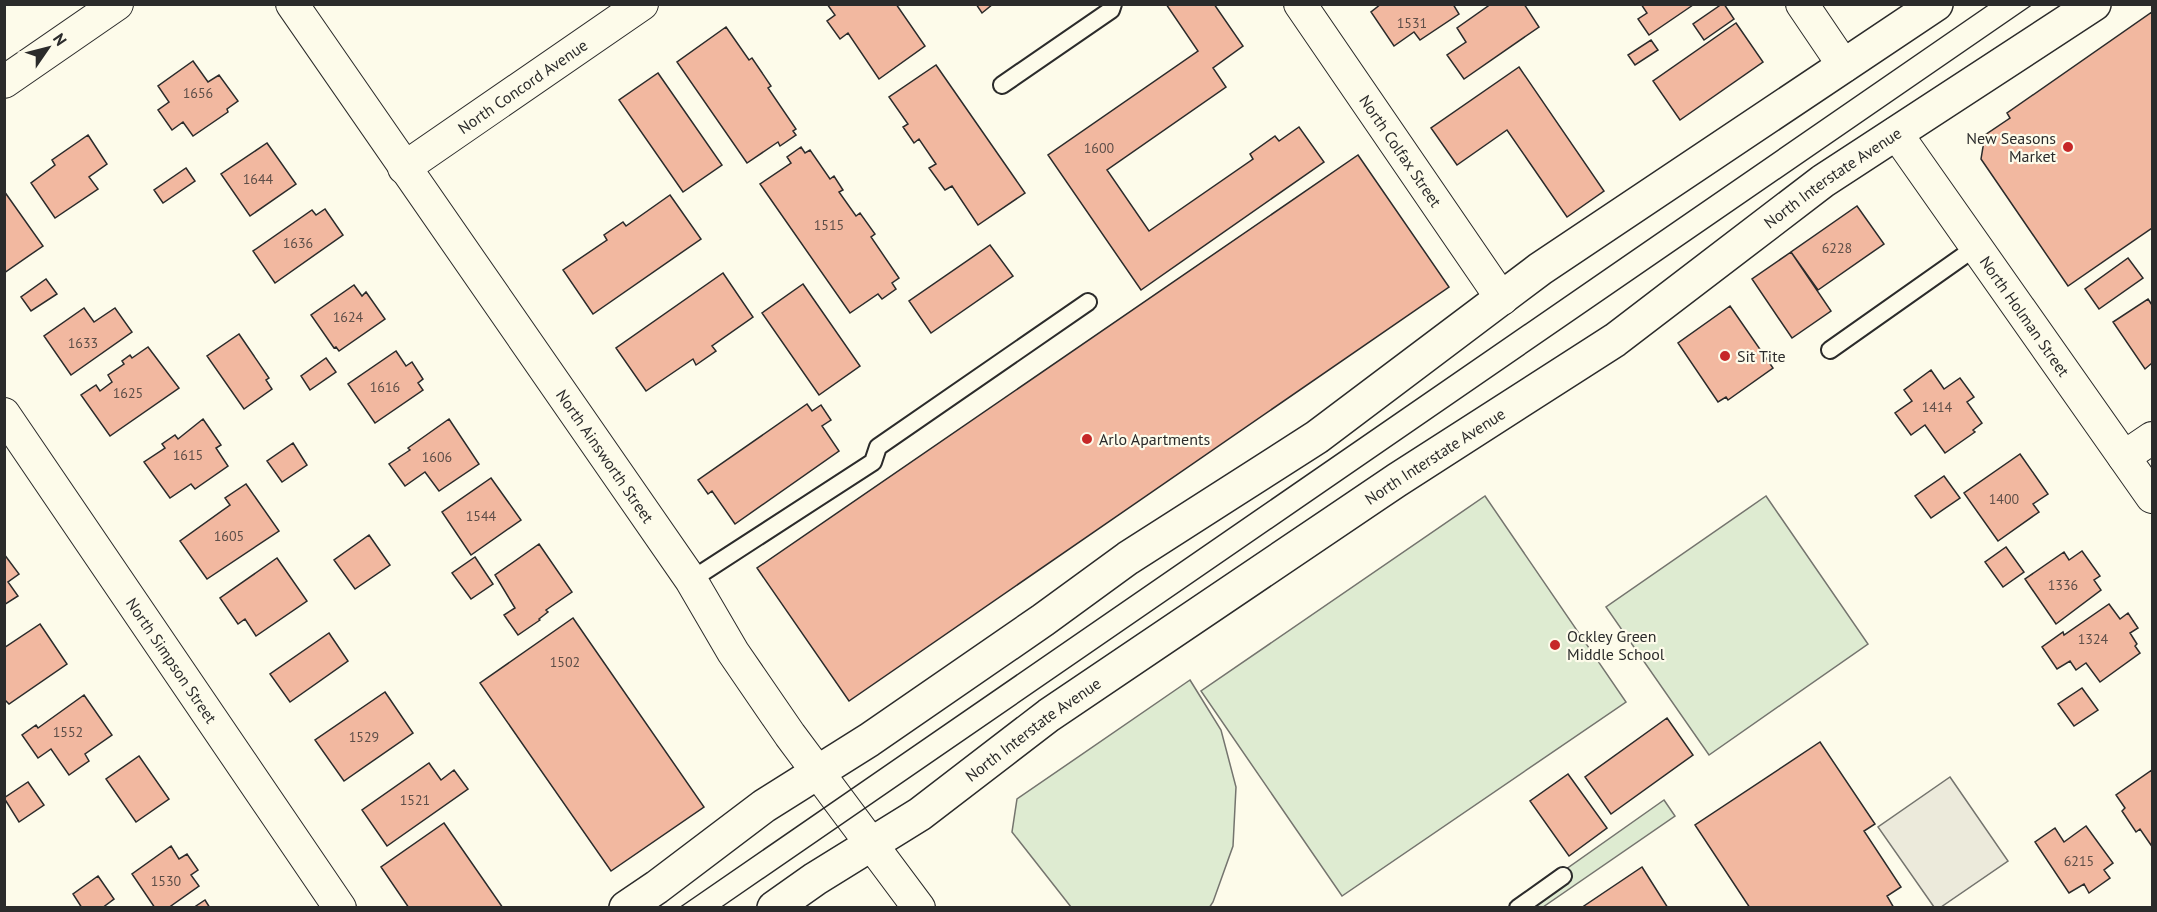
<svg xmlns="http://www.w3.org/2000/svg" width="2157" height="912" font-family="'PT Sans',sans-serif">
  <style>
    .green { fill: #deebd1; stroke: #74746e; stroke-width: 1.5 }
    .parking { fill: #eceadb; stroke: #74746e; stroke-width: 1.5 }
    .building { fill: #f2b8a0; stroke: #2b2b2b; stroke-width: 1.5 }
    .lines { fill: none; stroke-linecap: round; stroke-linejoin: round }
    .service-casing { stroke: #2b2b2b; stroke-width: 20 }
    .minor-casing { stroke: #2b2b2b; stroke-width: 34 }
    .tertiary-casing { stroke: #2b2b2b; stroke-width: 36 }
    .service { stroke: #fdfbea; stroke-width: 16 }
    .minor { stroke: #fdfbea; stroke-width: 32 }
    .tertiary { stroke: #fdfbea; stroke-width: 33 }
    .tram { stroke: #2b2b2b; stroke-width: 1.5 }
    .poi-dot { fill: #c62828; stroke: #fdfbea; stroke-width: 2 }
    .labels { text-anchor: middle; stroke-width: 4.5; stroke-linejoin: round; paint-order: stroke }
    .number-label { font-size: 14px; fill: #5d4e48 }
    .street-label { font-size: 16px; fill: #2b2b2b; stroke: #fdfbea }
    .poi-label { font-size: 16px; fill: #2b2b2b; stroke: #fdfbea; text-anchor: start }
  </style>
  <rect width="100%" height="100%" fill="#fdfbea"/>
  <path class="green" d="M1485,496L1626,702L1342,896L1201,691Z
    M1766,496L1868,644L1709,755L1606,607Z
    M1190,680L1221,730L1236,787L1233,846L1213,902L1209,908L1071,907L1012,832L1017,799Z
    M1664,800L1675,816L1543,907H1536L1528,896Z"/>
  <path class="parking" d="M1950,777L2008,861L1941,907H1934L1878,827Z"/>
  <path class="building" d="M827,4H896L925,46L879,79L848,33L840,39L827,21L835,15Z
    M976,4H993L982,13Z
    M1166,4H1214L1243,46L1213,68L1226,87L1107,170L1149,231L1253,159L1250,154L1275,136L1279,141L1299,127L1324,162L1141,290L1048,155L1198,51Z
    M1381,4H1453L1459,14L1420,40L1414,32L1394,46L1371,12Z
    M1491,4H1524L1539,27L1464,79L1447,55L1466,42L1457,28Z
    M1641,4H1692L1693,5L1649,35L1638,19L1647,13Z
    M1722,4H1724L1734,19L1704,40L1693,24Z
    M2152,12V228L2068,286L1981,159L1985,135L2010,118L2007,113Z
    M1736,23L1763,62L1680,120L1653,81Z
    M726,27L749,60L752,58L771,86L768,88L796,129L793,131L796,135L780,146L778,142L747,163L677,62Z
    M1651,40L1658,50L1635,65L1628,55Z
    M193,61L208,82L219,75L238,101L227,109L228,112L193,136L183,122L172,130L158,110L169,102L158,86Z
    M936,65L1025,193L978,225L952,186L945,190L929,168L936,164L919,139L914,143L903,127L908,124L889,97Z
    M1519,67L1604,191L1567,217L1507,130L1457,165L1431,128Z
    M658,73L722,165L683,192L619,100Z
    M88,135L107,164L89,177L98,189L55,218L31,183L55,165L52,160Z
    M267,143L296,184L250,216L221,174Z
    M801,147L805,153L810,150L830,179L834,176L843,190L839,192L856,216L860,213L875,234L871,237L899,278L892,283L896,289L882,299L878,294L850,313L760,184L791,163L787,157Z
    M1358,155L1449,287L849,701L757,568Z
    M186,168L195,181L163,203L154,190Z
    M4,191L43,246L4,273Z
    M670,195L701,239L593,314L563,270L607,240L604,235L623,222L626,226Z
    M1857,206L1884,244L1818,290L1791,252Z
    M325,209L343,235L275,283L253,251L312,210L316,215Z
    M990,245L1013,276L931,333L909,301Z
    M1791,252L1831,311L1792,338L1752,279Z
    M2128,258L2143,278L2099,309L2085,289Z
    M723,273L753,317L712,346L716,351L696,365L693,359L646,391L616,348Z
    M46,279L57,294L31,311L21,297Z
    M803,284L860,366L819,395L762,313Z
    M354,285L362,296L366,292L385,319L339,351L336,347L334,348L311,315Z
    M2148,299L2152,305V363L2145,369L2113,322Z
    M1730,306L1773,368L1728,400L1726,397L1718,402L1678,343Z
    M84,308L94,322L115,308L132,332L71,375L44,336Z
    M239,334L269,378L266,380L272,389L244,409L207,356Z
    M148,347L179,388L110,436L81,395L96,385L100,391L112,382L108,375L124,364L122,361L130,355L132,358Z
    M396,351L406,366L412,362L423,379L418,383L423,390L375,423L348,384Z
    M326,358L336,372L310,390L301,376Z
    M1931,370L1944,389L1960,378L1974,397L1967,402L1982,423L1973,430L1975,432L1945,453L1925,425L1911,435L1895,413L1912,401L1904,390Z
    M807,404L812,411L821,405L831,420L822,426L839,451L735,524L712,491L708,494L698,480Z
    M203,419L221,445L216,448L228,466L195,489L191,484L170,498L144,462L165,448L162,444L175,435L178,439Z
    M449,419L479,464L439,491L425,472L405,486L389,464L410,450L408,448Z
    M293,443L307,465L282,482L267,461Z
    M2020,454L2048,494L2033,504L2039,512L1998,541L1964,493Z
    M1944,476L1960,498L1931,518L1915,496Z
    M491,478L521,520L471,555L442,512Z
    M246,484L279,531L207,579L180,541L230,505L225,498Z
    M369,535L390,565L355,589L334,560Z
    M539,544L572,592L546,610L548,612L539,619L540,620L518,635L504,615L515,608L495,575Z
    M2006,547L2024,572L2003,587L1985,562Z
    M2082,551L2100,576L2094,580L2101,590L2056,624L2025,579L2064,552L2069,560Z
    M4,554L19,574L8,582L18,596L4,605Z
    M475,557L493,584L471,599L452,573Z
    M277,558L307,601L256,636L245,619L238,624L220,598Z
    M2109,604L2120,619L2128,613L2138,628L2130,633L2137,644L2135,646L2140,653L2100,682L2086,663L2076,670L2070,661L2057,669L2042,647L2063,632L2064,635Z
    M573,618L704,807L611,871L480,683Z
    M40,624L67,664L9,704L4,699V648Z
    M329,633L348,661L290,702L270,674Z
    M2082,688L2098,710L2074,726L2058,704Z
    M385,692L413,733L344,781L315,740Z
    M84,695L112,735L85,754L89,761L69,775L51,749L38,758L22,735L36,725L38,728Z
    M1667,718L1693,755L1611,814L1585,777Z
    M1820,742L1875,824L1864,831L1901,887L1887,896L1894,908H1750L1695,825Z
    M139,756L169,799L136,822L106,779Z
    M429,763L441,780L454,770L468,789L387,846L362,810Z
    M2152,770V844L2151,845L2140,829L2136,832L2122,811L2125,808L2116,795Z
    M1568,774L1607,828L1569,856L1530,801Z
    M28,782L44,805L19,822L4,798Z
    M444,823L503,908H409L381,867Z
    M2086,826L2113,863L2104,870L2110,878L2089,893L2084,884L2069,893L2035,842L2055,828L2064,842Z
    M171,846L179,859L187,854L198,870L191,875L199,886L168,908H155L132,874Z
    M1642,867L1668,908H1581Z
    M98,876L114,899L102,908H82L73,894Z
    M205,900L210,908H193Z"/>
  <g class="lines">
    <g class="service-casing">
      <path id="service" d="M1002,85L1111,10L1113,4
        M1830,350L1976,247
        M691,580L873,462L878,447L1088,302
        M1518,908L1563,876"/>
    </g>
    <g class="minor-casing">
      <g id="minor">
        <path id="s1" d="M292,4L691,580L733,652L790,735L919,908"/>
        <path id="s2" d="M1300,4L1502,299"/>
        <path d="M1802,4L1844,66"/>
        <path d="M4,82L117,4"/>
        <path id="s3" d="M1896,133L2152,497"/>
        <path id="s4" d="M404,168L642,4"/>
        <path id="s5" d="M4,414L340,908"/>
        <path d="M2124,457L2152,438"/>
      </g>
    </g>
    <g class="tertiary-casing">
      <g id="tertiary">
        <path d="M626,908L657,887L764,806L869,740L1043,620L1128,558L1317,437L1540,269L1936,4"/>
        <path id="s6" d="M774,908L815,879L920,814L1049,715L1397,480L1615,340L1823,181L2094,4"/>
      </g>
    </g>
    <use href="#service" class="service"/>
    <use href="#minor" class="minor"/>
    <use href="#tertiary" class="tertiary"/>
    <path class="tram" d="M679,908L1990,4
      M720,908L2033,4"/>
  </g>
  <g class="poi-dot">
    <circle cx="2068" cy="147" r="6"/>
    <circle cx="1725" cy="356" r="6"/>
    <circle cx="1087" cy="439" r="6"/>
    <circle cx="1555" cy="645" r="6"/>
  </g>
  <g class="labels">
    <g class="number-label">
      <text x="1412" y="28">1531</text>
      <text x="198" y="98">1656</text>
      <text x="1099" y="153">1600</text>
      <text x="258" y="184">1644</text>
      <text x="829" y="230">1515</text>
      <text x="298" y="248">1636</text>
      <text x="1837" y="253">6228</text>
      <text x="348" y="322">1624</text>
      <text x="83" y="348">1633</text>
      <text x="385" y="392">1616</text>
      <text x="128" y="398">1625</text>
      <text x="1937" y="412">1414</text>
      <text x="188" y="460">1615</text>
      <text x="437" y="462">1606</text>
      <text x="2004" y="504">1400</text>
      <text x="481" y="521">1544</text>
      <text x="229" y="541">1605</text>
      <text x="2063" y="590">1336</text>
      <text x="2093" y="644">1324</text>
      <text x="565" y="667">1502</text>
      <text x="68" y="737">1552</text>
      <text x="364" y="742">1529</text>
      <text x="415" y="805">1521</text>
      <text x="2079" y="866">6215</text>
      <text x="166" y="886">1530</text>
    </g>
    <g class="street-label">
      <text dy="6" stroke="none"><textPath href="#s4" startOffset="144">North Concord Avenue</textPath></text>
      <text dy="6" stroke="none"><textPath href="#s2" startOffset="178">North Colfax Street</textPath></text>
      <text dy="6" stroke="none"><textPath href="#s6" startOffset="1287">North Interstate Avenue</textPath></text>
      <text dy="6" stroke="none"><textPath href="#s3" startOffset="224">North Holman Street</textPath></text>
      <text dy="6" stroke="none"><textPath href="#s6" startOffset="801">North Interstate Avenue</textPath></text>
      <text dy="6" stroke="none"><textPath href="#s1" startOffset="550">North Ainsworth Street</textPath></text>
      <text dy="6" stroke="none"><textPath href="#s5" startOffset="298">North Simpson Street</textPath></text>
      <text dy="6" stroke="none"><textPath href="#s6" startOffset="315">North Interstate Avenue</textPath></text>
    </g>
    <g class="poi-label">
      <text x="2056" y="144" text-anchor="end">New Seasons<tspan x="2056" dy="18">Market</tspan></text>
      <text x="1737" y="362">Sit Tite</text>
      <text x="1099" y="445">Arlo Apartments</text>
      <text x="1567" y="642">Ockley Green<tspan x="1567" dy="18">Middle School</tspan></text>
    </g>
  </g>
  <rect width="2157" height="912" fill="none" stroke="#2b2b2b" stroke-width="12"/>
  <g transform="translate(48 48) rotate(55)" stroke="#fdfbea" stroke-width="4.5" paint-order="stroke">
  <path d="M0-4.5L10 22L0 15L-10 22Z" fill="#2b2b2b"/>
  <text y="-9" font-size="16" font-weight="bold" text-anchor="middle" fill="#2b2b2b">N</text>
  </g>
</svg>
